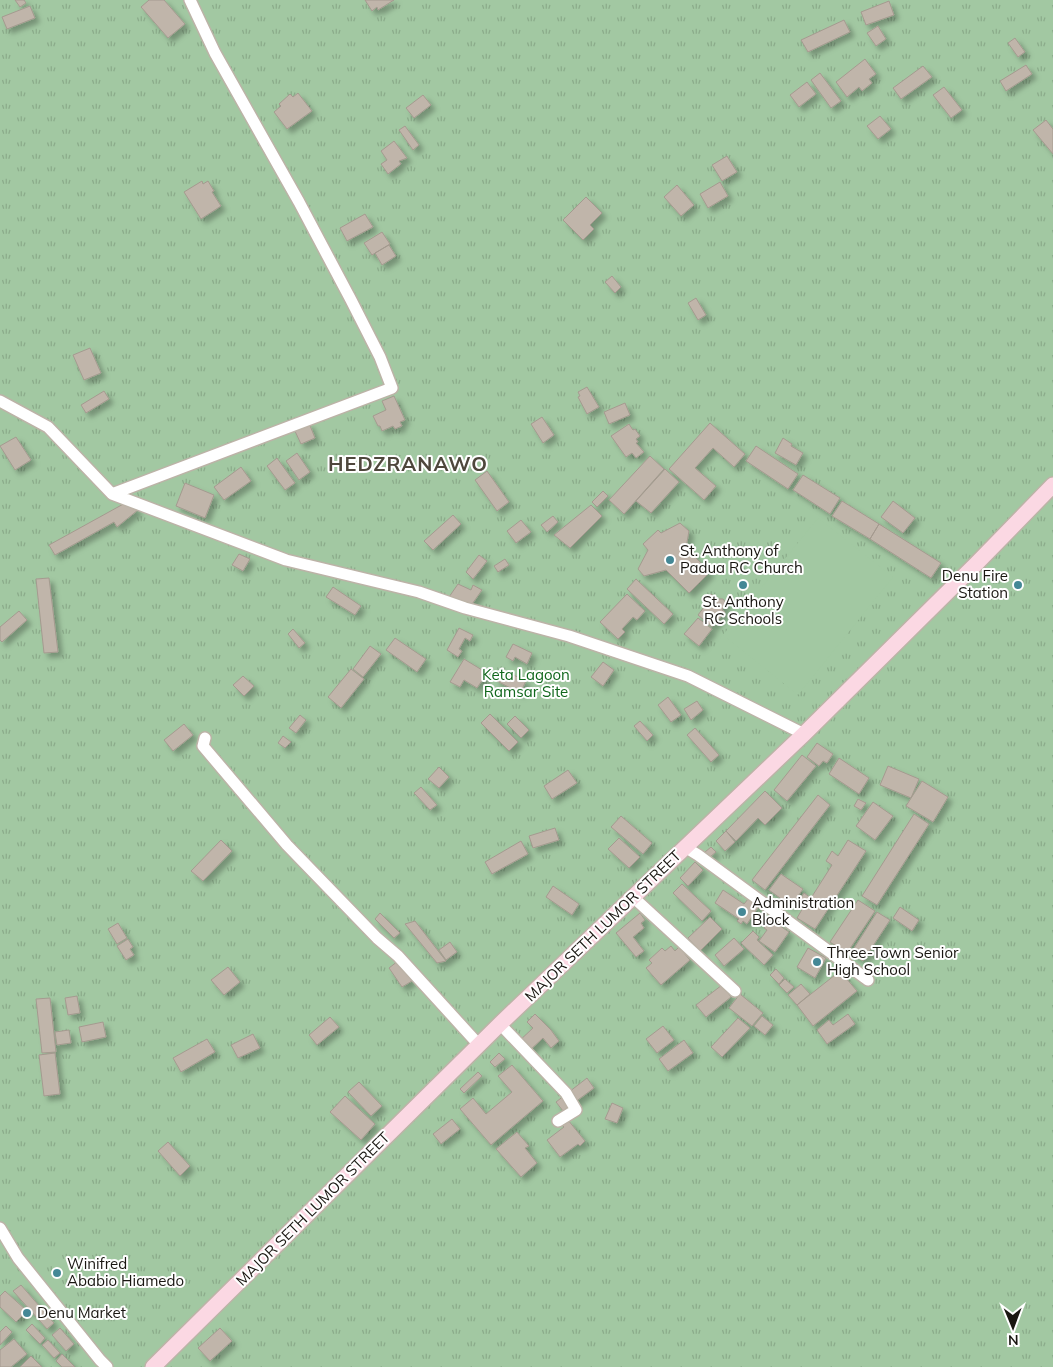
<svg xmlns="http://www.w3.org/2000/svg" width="1053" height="1367" font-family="Mulish,sans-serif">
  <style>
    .park { fill: url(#park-tufts) }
    .pitch { fill: #a2c8a2 }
    .building { fill: #c0b5aa; stroke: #a49a8f; filter: url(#shadow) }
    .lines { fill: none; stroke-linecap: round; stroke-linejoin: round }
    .street-casing { stroke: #bcb3a7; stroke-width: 14 }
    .secondary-casing { stroke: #bcb3a7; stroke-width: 18 }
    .street { stroke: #fff; stroke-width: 11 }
    .secondary { stroke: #fbd8e3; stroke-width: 15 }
    .poi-dot { fill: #448896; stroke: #fff; stroke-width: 2 }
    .labels { text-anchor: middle; stroke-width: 4; stroke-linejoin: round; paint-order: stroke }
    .poi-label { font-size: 15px; fill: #191611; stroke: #fff; text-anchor: start }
    .park-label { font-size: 15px; fill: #10671c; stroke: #fff }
    .street-label { font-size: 15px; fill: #191611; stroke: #fff }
    .district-label { font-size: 20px; font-weight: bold; letter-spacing: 1px; fill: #4e473c; stroke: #fff }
  </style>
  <defs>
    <pattern id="park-tufts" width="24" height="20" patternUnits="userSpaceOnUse" patternTransform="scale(1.25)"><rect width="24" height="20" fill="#a2c8a2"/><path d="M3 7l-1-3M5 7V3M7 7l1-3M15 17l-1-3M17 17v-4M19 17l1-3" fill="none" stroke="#8bab8a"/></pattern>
    <filter id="shadow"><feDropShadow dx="4.5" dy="4.5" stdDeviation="2.5" flood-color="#0004"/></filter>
  </defs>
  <rect width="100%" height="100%" fill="#eae1d4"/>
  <path class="park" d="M0,0H1053V1367H0Z"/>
  <path class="pitch" d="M818,518L893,577L798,695L723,635Z"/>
  <path class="building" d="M15,0H24L26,3L20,7Z
    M149,0H164L185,24L168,38L141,7Z
    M365,0H394L378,10L377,7L372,11Z
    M889,1L894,15L866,25L861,12Z
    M30,6L35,18L7,29L2,17Z
    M844,20L850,32L808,52L801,40Z
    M878,26L886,39L876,46L867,33Z
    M1015,38L1025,52L1018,57L1008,43Z
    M865,59L876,74L869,79L872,83L862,91L859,87L847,97L836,82Z
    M1026,65L1032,74L1006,91L1000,81Z
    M923,66L932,77L901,99L893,88Z
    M820,73L841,101L831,108L811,80Z
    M807,82L816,94L799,107L790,95Z
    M944,87L962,110L951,118L933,95Z
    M298,93L312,111L287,129L274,112L281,106L279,104L290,94L293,97Z
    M423,95L431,105L414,118L406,108Z
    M880,116L891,129L878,139L867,126Z
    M1046,120L1053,129V154L1033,130Z
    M405,126L419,145L413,150L399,130Z
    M394,141L407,158L399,161L401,164L388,174L381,164L387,160L381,151Z
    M727,156L737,172L722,181L712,165Z
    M202,181L203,184L208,181L214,191L212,192L221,206L201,219L184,192Z
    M720,182L728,196L708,208L700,194Z
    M677,185L694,205L681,216L664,197Z
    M586,197L602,213L590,225L594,229L583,240L563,220Z
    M365,214L373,227L347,241L340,228Z
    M382,232L390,244L372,255L364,243Z
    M389,245L396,256L382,265L375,253Z
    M612,276L621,287L615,293L605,282Z
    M696,298L706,315L698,320L688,303Z
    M90,348L101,373L84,380L73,355Z
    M587,387L599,407L587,414L578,397L580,396L578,392Z
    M104,391L109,399L86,413L81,405Z
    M394,396L405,420L400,422L402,426L395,429L393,426L382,431L380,426H378L373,416L386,410L382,401Z
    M625,403L630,415L609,424L604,412Z
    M542,417L554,435L543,443L531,424Z
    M309,423L315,438L301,444L294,429Z
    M710,423L745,454L734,467L713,448L695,468L716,486L704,500L669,469Z
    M629,424L633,430L635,429L640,436L636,439L638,442L636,443L644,452L636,458L632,453L626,457L611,436Z
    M16,437L31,460L15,470L0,446Z
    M783,438L792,444L791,446L803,453L796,465L775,453Z
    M756,446L798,474L788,489L746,461Z
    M297,453L310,472L299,480L286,461Z
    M650,456L664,469L624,514L609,500Z
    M277,458L295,483L285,490L267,466Z
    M241,467L251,481L224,500L214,487Z
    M665,469L679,482L651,513L636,501Z
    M487,471L509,502L497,511L475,480Z
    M803,475L840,498L830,514L793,490Z
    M185,483L214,495L205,518L176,506Z
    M603,491L608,496L597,507L592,502Z
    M842,501L879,524L870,539L832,516Z
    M893,501L915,518L903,533L881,517Z
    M127,502L138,510L117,527L114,522L55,555L49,545Z
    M591,505L602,516L570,548L554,535Z
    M453,515L461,524L433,550L424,541Z
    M553,516L558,522L547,532L541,525Z
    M521,520L531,532L516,543L507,531Z
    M680,523L689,531L686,548L710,572L689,593L666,570L644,576L638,569L648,550L643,544L658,530L661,533Z
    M879,524L941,563L931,578L870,539Z
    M239,554L250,559L243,571L232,565Z
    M479,555L487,561L473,579L466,572Z
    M505,559L509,565L498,572L494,566Z
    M49,578L58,652L44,653L36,579Z
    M636,579L673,614L664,624L627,589Z
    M458,584L471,590L473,585L482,590L470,607L449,597Z
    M333,587L361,606L355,615L326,597Z
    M627,594L645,611L637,620L633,617L622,629L625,632L618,639L600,622Z
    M711,594L717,599H723L726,603L722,610L725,612L712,627L698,615L707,603L705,602Z
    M19,611L27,620L2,642L0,640V627Z
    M698,618L712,629L699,646L684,634Z
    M459,628L473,635L470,641L465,638L459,649L462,651L458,657L447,650Z
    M293,629L305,643L299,648L288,634Z
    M395,638L426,659L417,672L386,650Z
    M513,644L532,653L527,664L515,657L513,661L506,657Z
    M370,646L381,654L363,677L353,669Z
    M464,659L487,673L477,688L464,680L460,687L450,682Z
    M603,662L614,670L603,686L591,677Z
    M351,669L364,679L341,708L328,697Z
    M501,669L526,681L520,693L495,680Z
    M243,676L254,686L244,696L233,685Z
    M668,697L681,715L671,722L658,705Z
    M697,701L703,710L691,720L684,709Z
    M490,714L518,742L509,751L481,723Z
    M300,715L306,720L296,733L289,728Z
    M515,716L529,730L521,738L507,724Z
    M640,721L653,735L647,741L634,726Z
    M184,724L193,735L173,751L164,740Z
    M695,728L719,755L711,762L687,735Z
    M283,736L291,742L285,748L278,743Z
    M817,743L833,754L827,763L823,761L819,766L807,757Z
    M802,755L816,766L787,801L774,790Z
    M839,758L869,778L859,794L829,774Z
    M888,766L919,779L911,798L880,785Z
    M439,767L449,777L439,788L428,779Z
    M568,770L577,783L552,799L544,786Z
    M922,781L948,797L933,822L906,806Z
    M421,787L437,805L430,810L414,793Z
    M765,791L782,808L765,825L758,818L736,841L726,831Z
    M818,795L830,805L765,890L752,880Z
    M858,799L866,803L861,810L854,806Z
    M873,802L893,816L875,840L856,826Z
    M914,814L929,824L877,905L862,896Z
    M621,816L652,843L643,854L611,827Z
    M555,828L559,840L533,848L529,836Z
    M726,831L735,842L725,851L716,841Z
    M619,838L640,857L629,868L608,849Z
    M221,840L232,851L203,881L191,871Z
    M848,840L866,851L815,929L797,918L804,906L798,902L804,893L811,898L832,865L826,861L832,851L838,856Z
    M521,841L528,854L492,874L485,862Z
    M711,847L716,852L710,857L705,852Z
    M695,862L703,870L688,886L680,878Z
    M781,874L803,889L791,906L769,890Z
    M682,884L711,911L702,921L673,893Z
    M553,886L579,904L572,915L546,897Z
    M723,890L744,904L748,899L759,906L747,924L743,921L741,924L737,921L739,919L715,903Z
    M858,900L875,911L847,953L830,942Z
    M900,907L919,920L912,931L893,918Z
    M758,912L763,915L759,923L753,920Z
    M877,912L890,920L863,961L851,953Z
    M380,913L400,933L394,938L375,919Z
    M640,913L645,920L641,923L644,928L633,937L644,951L636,957L616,933Z
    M710,917L722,929L700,951L688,938Z
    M770,919L789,932L775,952L759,941L767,930L764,928Z
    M415,921L446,961L437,963L405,924Z
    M118,923L127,938L117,944L108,929Z
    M753,931L759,937L757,940L773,955L764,965L741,943Z
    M734,938L744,949L724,966L715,955Z
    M128,939L133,947L130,949L134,955L126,960L117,946Z
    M450,942L457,952L446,960L439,950Z
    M671,946L675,951L679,947L690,960L661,985L646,968L652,963L649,960L662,948L665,951Z
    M808,948L826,958L815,978L797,967Z
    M398,961L412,981L402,987L389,968Z
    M228,967L240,982L224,995L211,980Z
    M776,969L784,978L779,984L770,975Z
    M840,971L857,991L813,1026L797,1005Z
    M785,979L794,987L787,993L779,985Z
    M801,984L810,994L797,1005L788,995Z
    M722,985L731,997L706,1017L696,1005Z
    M740,994L763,1013L752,1026L729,1008Z
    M77,996L80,1013L68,1015L65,998Z
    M50,998L56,1052L42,1053L36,999Z
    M535,1014L551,1030L559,1041L551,1048L543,1038L528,1052L518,1042L533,1028L527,1022Z
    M848,1014L855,1024L827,1044L817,1030L829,1020L833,1025Z
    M762,1016L773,1025L765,1035L754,1026Z
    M330,1017L339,1027L317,1045L309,1035Z
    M738,1018L750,1028L722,1057L711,1047Z
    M103,1022L106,1037L82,1042L79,1027Z
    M663,1026L674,1040L657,1053L646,1039Z
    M69,1030L71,1043L57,1045L55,1032Z
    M253,1034L260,1048L238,1058L231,1045Z
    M207,1039L215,1052L181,1072L173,1058Z
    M684,1040L693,1053L668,1071L659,1059Z
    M55,1053L60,1094L44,1096L39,1055Z
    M499,1053L505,1059L495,1067L490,1062Z
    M512,1065L543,1101L491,1145L460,1109L473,1098L486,1114L512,1092L498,1076Z
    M478,1072L482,1076L464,1093L460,1089Z
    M587,1078L594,1088L563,1111L556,1102Z
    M359,1082L382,1106L371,1116L348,1092Z
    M345,1096L375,1124L361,1140L330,1112Z
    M612,1103L623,1108L617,1123L605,1119Z
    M452,1119L460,1129L441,1144L433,1134Z
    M568,1120L585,1141L580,1146L578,1144L560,1157L547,1140L564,1127L562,1125Z
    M517,1132L529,1146L525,1148L537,1163L521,1177L496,1149Z
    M168,1142L190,1166L180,1176L158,1151Z
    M21,1285L54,1323L47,1329L13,1291Z
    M5,1291L27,1311L16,1322L0,1307V1296Z
    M32,1324L45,1338L40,1344L26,1330Z
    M6,1326L12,1332L0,1345V1332Z
    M60,1328L74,1344L66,1351L52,1335Z
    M220,1328L232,1341L210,1361L198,1348Z
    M14,1339L27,1354L11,1367H0V1350Z
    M48,1340L60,1353L54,1358L42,1345Z
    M62,1354L75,1367H62L56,1361Z
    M31,1356L42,1367H20Z"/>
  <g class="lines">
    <g class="street-casing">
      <path id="street" d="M0,401L48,427L112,494L286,560L419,592L465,608L569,636L688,676L804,734
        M112,494L392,388L380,357L351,300L299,202L215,53L190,0
        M205,738L203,746L287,845L377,938L398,956L479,1045
        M685,847L698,855L868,980
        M633,897L735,991
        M500,1024L566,1093L576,1110L558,1121
        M0,1228L18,1258L100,1360L107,1367"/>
    </g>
    <g class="secondary-casing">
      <path id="secondary" d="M153,1367L500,1024L804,734L976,564L1053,485"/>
    </g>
    <use href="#street" class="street"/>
    <use href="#secondary" class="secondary"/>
  </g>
  <g class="poi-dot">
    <circle cx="670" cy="560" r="5"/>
    <circle cx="743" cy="585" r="5"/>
    <circle cx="1018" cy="585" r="5"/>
    <circle cx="742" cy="912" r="5"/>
    <circle cx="817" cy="962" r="5"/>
    <circle cx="57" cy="1273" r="5"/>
    <circle cx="27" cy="1313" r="5"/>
  </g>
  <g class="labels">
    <g class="poi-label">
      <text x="680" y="556">St. Anthony of<tspan x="680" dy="17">Padua RC Church</tspan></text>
      <text x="1008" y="581" text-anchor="end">Denu Fire<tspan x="1008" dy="17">Station</tspan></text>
      <text x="743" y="607" text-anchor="middle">St. Anthony<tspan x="743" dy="17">RC Schools</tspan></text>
      <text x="752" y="908">Administration<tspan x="752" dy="17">Block</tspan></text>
      <text x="827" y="958">Three-Town Senior<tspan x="827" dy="17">High School</tspan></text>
      <text x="67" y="1269">Winifred<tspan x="67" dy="17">Ababio Hiamedo</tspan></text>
      <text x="37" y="1318">Denu Market</text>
    </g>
    <g class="park-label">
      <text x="526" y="680">Keta Lagoon<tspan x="526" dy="17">Ramsar Site</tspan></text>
    </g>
    <g class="street-label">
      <text transform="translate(603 926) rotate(-44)" y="5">MAJOR SETH LUMOR STREET</text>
      <text transform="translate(313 1209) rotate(-45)" y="5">MAJOR SETH LUMOR STREET</text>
    </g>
    <g class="district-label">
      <text x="408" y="471">HEDZRANAWO</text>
    </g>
  </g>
  <g transform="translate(1013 1327) rotate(179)" stroke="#ffffff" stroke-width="4" paint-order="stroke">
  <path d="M0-4L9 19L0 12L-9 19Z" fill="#191611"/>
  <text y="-8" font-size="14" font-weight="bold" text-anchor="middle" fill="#191611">N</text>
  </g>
</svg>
